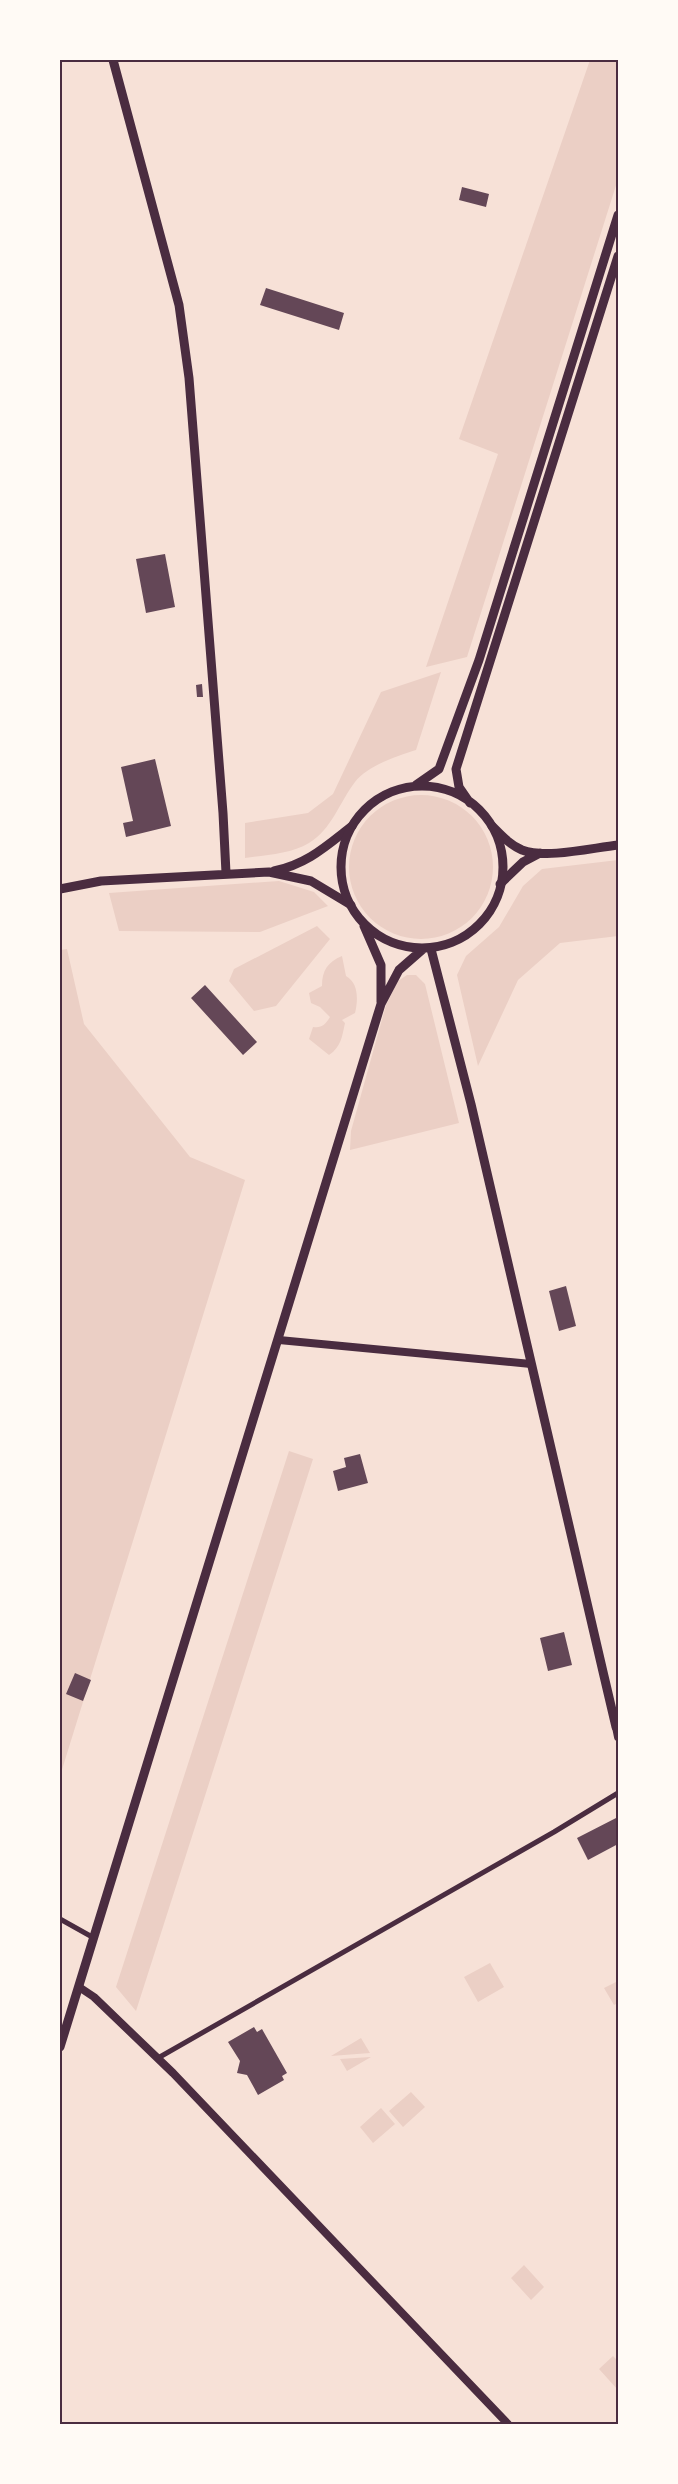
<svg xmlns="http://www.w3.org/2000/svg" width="678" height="2484" font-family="'Fira Sans',sans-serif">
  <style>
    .green { fill: #ebcfc5 }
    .building { fill: #644757 }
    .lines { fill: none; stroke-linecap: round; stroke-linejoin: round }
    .minor { stroke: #4a2c40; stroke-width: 5 }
    .tertiary { stroke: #4a2c40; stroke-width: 8 }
    .secondary { stroke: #4a2c40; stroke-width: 9 }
    .primary { stroke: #4a2c40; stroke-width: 9 }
    .neatline { fill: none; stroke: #4a2c40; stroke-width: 2 }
  </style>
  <rect width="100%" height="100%" fill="#f7e1d7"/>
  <path class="green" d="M590,60H618V179L467,657L426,667L498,454L459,439Z
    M441,672L416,750C397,756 367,766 355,782C339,803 332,829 309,843C291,854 265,855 245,858V823L308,813L333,794L381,692Z
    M349 867a72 72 0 1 1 144 0a72 72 0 1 1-144 0Z
    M618,860V936L560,943L518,980L478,1066L457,975L466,956L499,927L523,886L542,869Z
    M279,881L314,892L328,906L260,932L119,931L109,893Z
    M317,926L330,939L276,1006L254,1011L229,981L234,969Z
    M67,949L84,1024L190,1157L245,1180L60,1776V950Z
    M342,956L346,976C359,983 358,1001 355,1013L342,1020L345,1023C342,1037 341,1047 329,1055L309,1039L313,1027C322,1028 325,1025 330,1017L320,1007L311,1003L309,993L322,986C322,970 328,962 342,956Z
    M407,975H416L425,984L459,1123L350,1150L351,1131L386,1005L398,981Z
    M289,1451L313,1459L136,2011L116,1987Z
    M490,1963L504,1987L478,2002L464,1977Z
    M618,1981V2003L614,2005L604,1988Z
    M361,2038L370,2053L331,2056Z
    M371,2057L347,2071L340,2059Z
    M411,2092L425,2107L403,2127L389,2111Z
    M381,2108L395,2124L373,2143L360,2127Z
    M524,2265L544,2287L531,2300L511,2278Z
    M613,2356L618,2361V2390L599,2369Z"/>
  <path class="building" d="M462,187L489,194L486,207L459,200Z
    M266,288L344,313L339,330L260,305Z
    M165,554L175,607L146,613L136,559Z
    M202,684L203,697H197L196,685Z
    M155,759L171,826L126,837L123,823L133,821L121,767Z
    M205,985L257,1042L243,1055L191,998Z
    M566,1286L576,1326L559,1331L549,1291Z
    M360,1454L368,1483L338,1491L333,1471L346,1467L344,1458Z
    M564,1632L572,1665L548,1671L540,1638Z
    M75,1673L91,1680L83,1701L66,1694Z
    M618,1817V1844L588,1860L577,1838Z
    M254,2027L257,2032L262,2029L287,2073L282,2076L284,2080L258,2095L247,2075L237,2073L240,2061L228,2042Z"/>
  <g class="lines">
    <path class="minor" d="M60,1919L94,1938
      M158,2058L554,1832L618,1793"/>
    <path class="tertiary" d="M279,1340L531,1364
      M616,1727L618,1737
      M79,1987L94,1997L173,2073L508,2424"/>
    <path class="secondary" d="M113,60L179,305L189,378L223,813L226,873
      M492,826C501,835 510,845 522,850C547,859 591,848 618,845
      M274,871C307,864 325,847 352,826
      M500,884L523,862L540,853
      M60,889L101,881L269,872L311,881L351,905
      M431,949L471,1104L604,1676L616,1727H618"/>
    <path class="primary" d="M416,785L439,769L479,660L618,215
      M341 867a81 81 0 1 1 162 0a81 81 0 1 1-162 0Z
      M470,803L459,787L456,769L618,256
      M364,926L381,965V1002
      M60,2047L381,1004L399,970L423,949"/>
  </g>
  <rect width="678" height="2484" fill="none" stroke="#fffaf5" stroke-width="122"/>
  <rect x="61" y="61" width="556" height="2362" class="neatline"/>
</svg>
